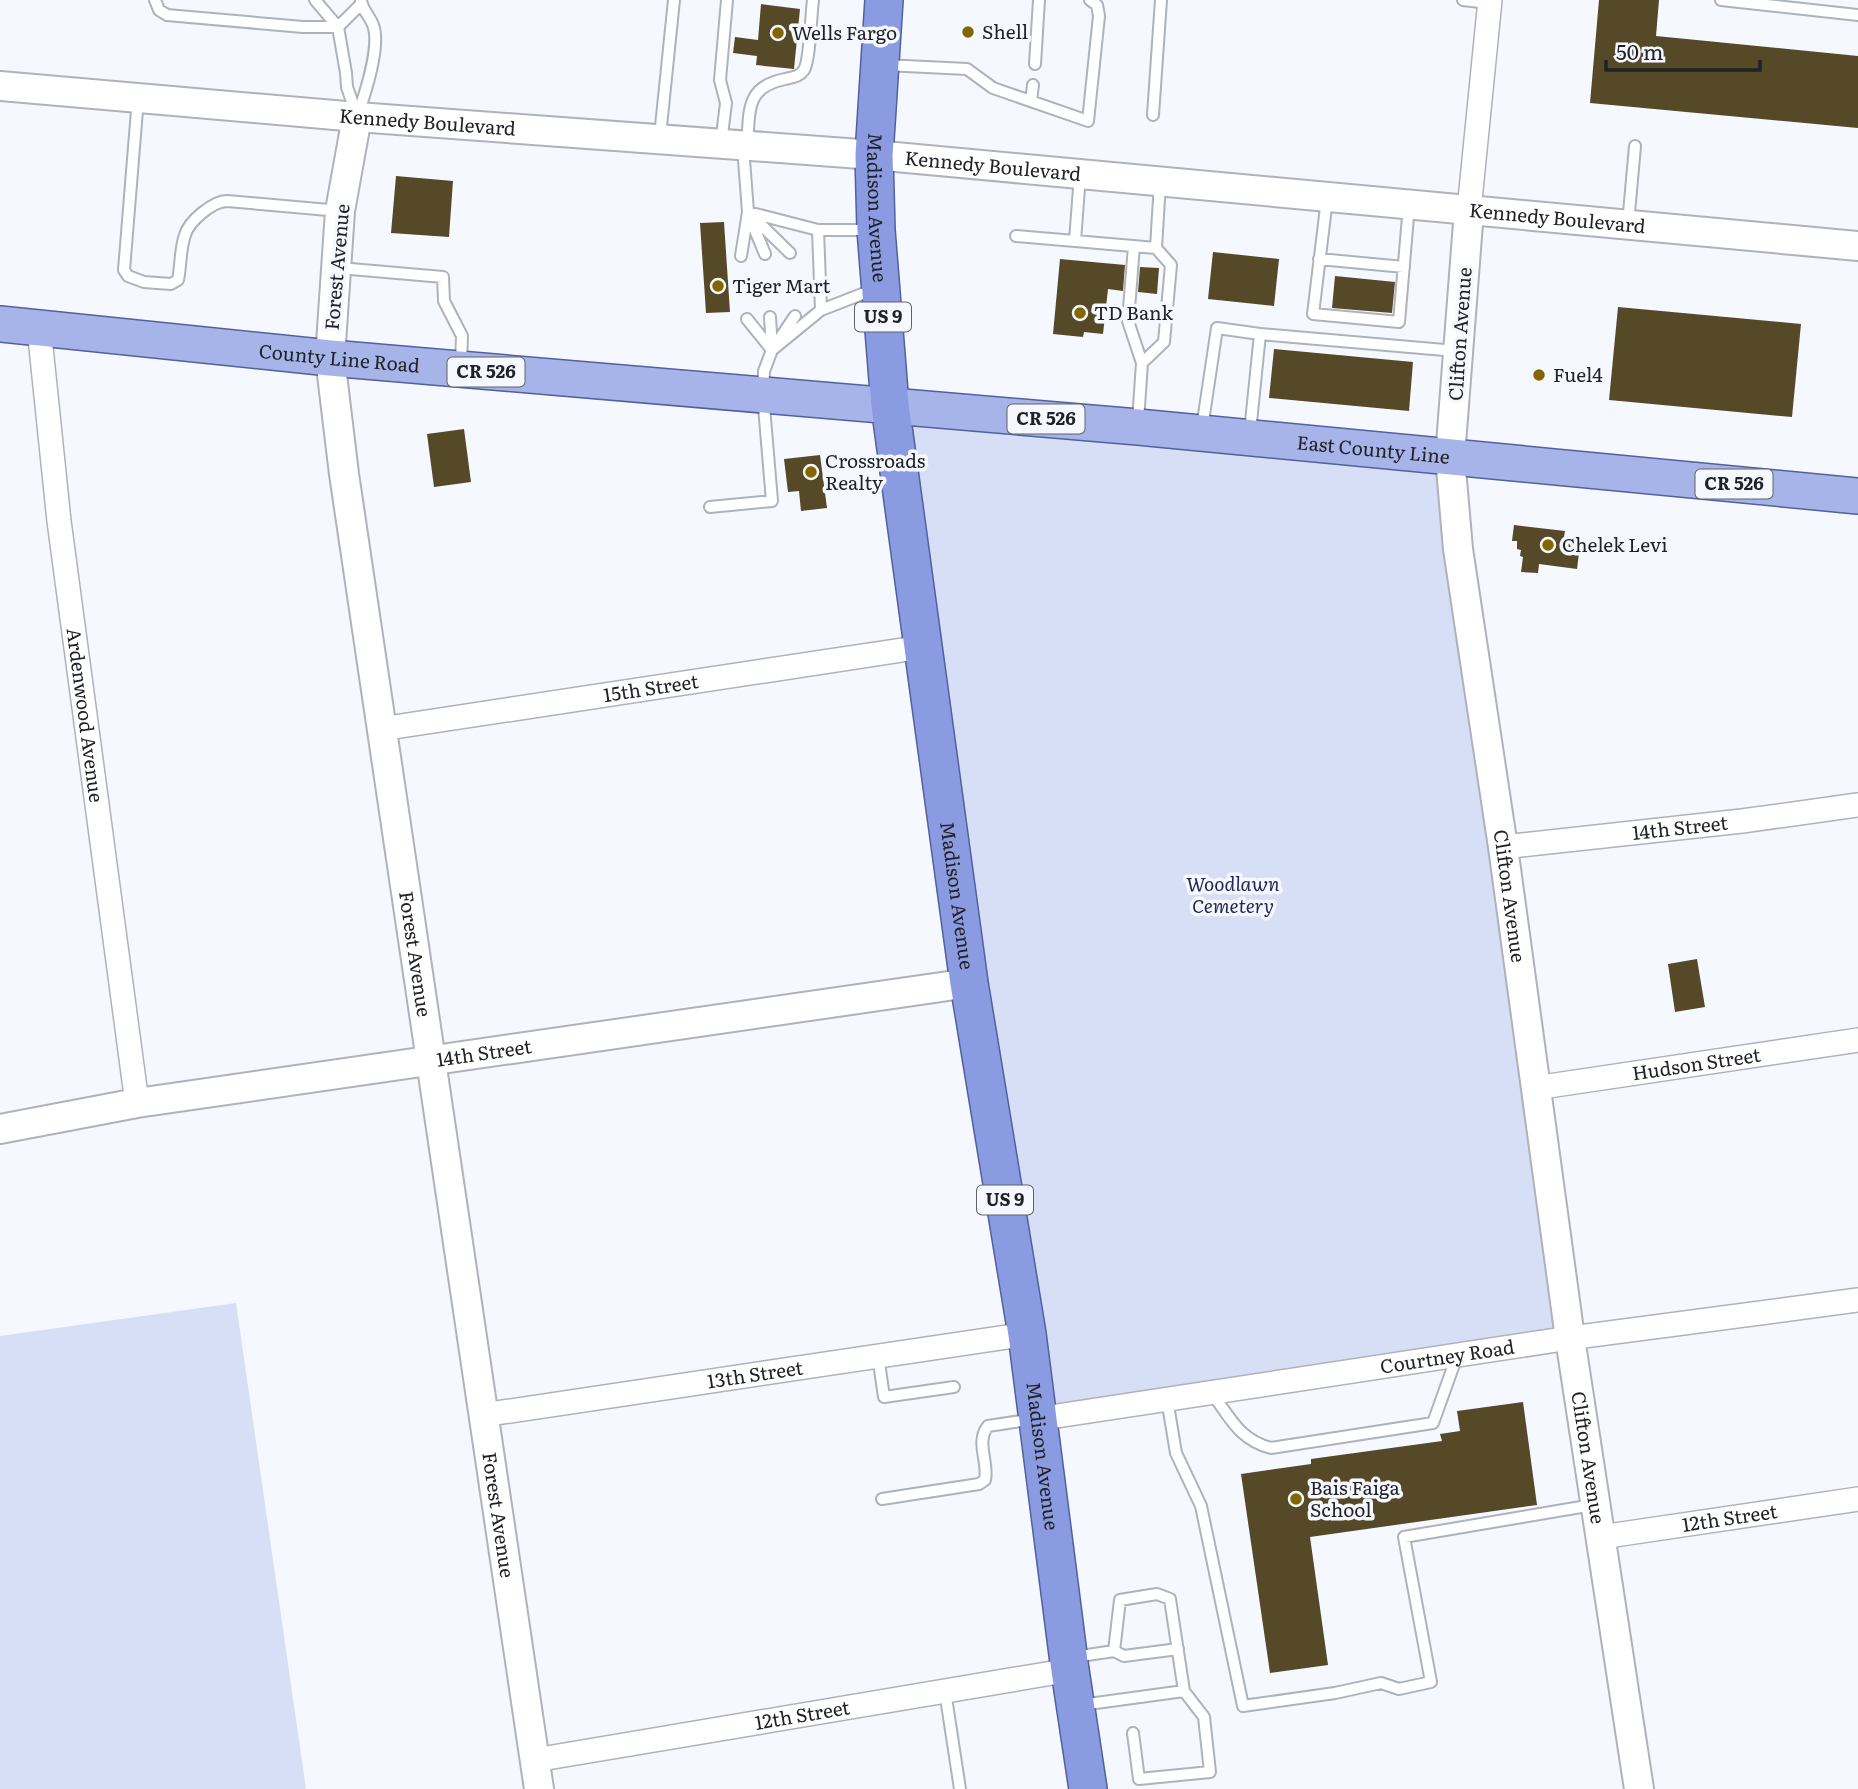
<svg xmlns="http://www.w3.org/2000/svg" width="1858" height="1789" font-family="Literata,serif">
  <style>
    .green { fill: #d7dff6 }
    .building { fill: #554927 }
    .lines { fill: none; stroke-linecap: round; stroke-linejoin: round }
    .service-casing { stroke: #afb2ba; stroke-width: 14 }
    .minor-casing { stroke: #afb2ba; stroke-width: 26 }
    .tertiary-casing { stroke: #afb2ba; stroke-width: 32 }
    .primary-casing { stroke: #52609b; stroke-width: 38 }
    .trunk-casing { stroke: #52609b; stroke-width: 40 }
    .service { stroke: #fff; stroke-width: 10 }
    .minor { stroke: #fff; stroke-width: 23 }
    .tertiary { stroke: #fff; stroke-width: 28 }
    .primary { stroke: #a7b4e9; stroke-width: 35 }
    .trunk { stroke: #8a9be2; stroke-width: 37 }
    .poi-dot { fill: #826700; stroke: #f6f8ff; stroke-width: 2.5 }
    .labels { text-anchor: middle; stroke-width: 7; stroke-linejoin: round; paint-order: stroke }
    .shield { fill: #f6f8ff; stroke: #616266; stroke-width: 2 }
    .shield-label { font-size: 18px; font-weight: bold; fill: #212225 }
    .poi-label { font-size: 19px; fill: #212225; stroke: #f6f8ff; text-anchor: start }
    .street-label { font-size: 19px; fill: #212225; stroke: #f6f8ff }
    .park-label { font-size: 19px; font-style: italic; fill: #1d2653; stroke: #f6f8ff }
  </style>
  <rect width="100%" height="100%" fill="#f6f8ff"/>
  <path class="green" d="M890,406L1450,457L1570,1338L1037,1419Z
    M236,1303L306,1789H0V1336Z"/>
  <path class="building" d="M1599,0H1659L1656,36L1858,56V128L1590,103Z
    M761,4L800,9L794,69L756,65L757,56L733,53L735,37L758,40Z
    M396,176L453,181L449,237L391,233Z
    M724,222L730,312L706,313L700,223Z
    M1213,252L1279,259L1274,306L1208,299Z
    M1060,259L1125,265L1123,291L1108,289L1103,334L1084,332L1083,337L1053,334Z
    M1140,267L1159,268L1157,294L1138,292Z
    M1335,276L1395,282L1392,313L1332,308Z
    M1618,307L1801,324L1792,417L1609,400Z
    M1274,349L1413,362L1409,411L1269,398Z
    M464,429L471,482L434,487L427,434Z
    M820,455L827,508L801,511L799,491L788,492L784,459Z
    M1514,525L1565,531L1564,537L1581,538L1577,569L1539,564L1538,573L1521,572L1523,557L1520,556L1521,550L1517,549V541H1512Z
    M1697,959L1705,1007L1675,1012L1668,964Z
    M1523,1402L1537,1505L1310,1537L1328,1665L1270,1673L1241,1474L1311,1464V1459L1442,1441L1440,1434L1460,1431L1457,1411Z"/>
  <g class="lines">
    <g class="service-casing">
      <path id="service" d="M155,0L159,10L167,15L303,27H338L361,4
        M315,0L338,27L346,73L347,87L357,116
        M1463,0L1489,3
        M1721,0L1858,15
        M1035,64L1039,0
        M885,65L967,69L993,88L1088,121L1099,16L1097,5L1090,0
        M138,98L124,270L128,276L144,282L171,284L178,280C181,265 180,249 185,235C189,221 213,201 227,201L340,211
        M1031,101L1033,85
        M358,114C365,94 381,45 373,25C370,16 362,10 361,0
        M1153,115L1161,0
        M660,136L674,0
        M721,143L726,103L720,80L727,0
        M747,145C750,111 745,87 785,79C793,77 799,77 804,70C810,60 811,14 813,0
        M1327,199L1313,314L1399,322L1409,205
        M748,212L818,230H872
        M750,214L790,253
        M750,218L765,254
        M1628,224L1635,146
        M818,230L821,310
        M1016,236L1075,241L1080,175
        M1075,241L1156,248L1171,265L1164,342L1142,363
        M1134,246L1128,321L1142,363L1138,421
        M1156,248L1160,182
        M741,256L748,212L743,147
        M1319,259L1404,267
        M339,268L443,277L444,301L462,336L461,365
        M747,319L772,350L795,316
        M1260,334L1456,351
        M772,350L821,310L875,289
        M1202,428L1217,328L1260,334L1250,432
        M710,507L772,501L763,395L764,371L772,350L770,317
        M878,1356L884,1397L954,1387
        M1211,1392C1230,1417 1239,1440 1271,1448L1433,1423L1457,1356
        M1167,1399L1176,1453L1201,1506L1243,1706L1335,1693L1381,1683L1399,1689L1431,1682L1404,1537L1593,1505
        M882,1499L979,1484L985,1480C989,1462 975,1442 988,1426L1034,1419
        M1114,1651L1120,1600L1157,1594L1170,1599L1184,1691
        M1074,1657L1114,1651L1124,1656L1178,1649
        M945,1691L960,1789
        M1081,1705L1184,1691L1204,1717L1210,1772L1139,1779L1133,1733"/>
    </g>
    <g class="minor-casing">
      <g id="minor">
        <path d="M1469,210L1490,0"/>
        <path id="s1" d="M39,328L59,521L137,1103"/>
        <path id="s2" d="M381,729L922,647"/>
        <path id="s3" d="M1503,847L1742,821L1858,805"/>
        <path id="s4" d="M1535,1088L1858,1040"/>
        <path id="s5" d="M483,1415L1027,1334"/>
        <path id="s6" d="M1037,1419L1570,1338L1858,1300"/>
        <path id="s7" d="M1601,1537L1858,1499"/>
        <path id="s8" d="M535,1760L1070,1670"/>
      </g>
    </g>
    <g class="tertiary-casing">
      <g id="tertiary">
        <path id="s9" d="M0,86L357,117L874,155L1858,246"/>
        <path id="s10" d="M357,117L340,211L330,358L344,474L539,1789"/>
        <path id="s11" d="M1469,210L1450,457L1458,549L1503,847L1570,1338L1639,1789"/>
        <path id="s12" d="M0,1129L137,1103L969,983"/>
      </g>
    </g>
    <g class="primary-casing">
      <g id="primary">
        <path id="s13" d="M0,324L330,358L1138,427L1858,496"/>
      </g>
    </g>
    <g class="trunk-casing">
      <g id="trunk">
        <path id="s14" d="M884,0L874,155L876,230L890,405L969,983L1027,1334L1070,1670L1088,1789"/>
      </g>
    </g>
    <use href="#service" class="service"/>
    <use href="#minor" class="minor"/>
    <use href="#tertiary" class="tertiary"/>
    <use href="#primary" class="primary"/>
    <use href="#trunk" class="trunk"/>
  </g>
  <g class="poi-dot">
    <circle cx="968" cy="32" r="7"/>
    <circle cx="778" cy="33" r="7"/>
    <circle cx="718" cy="286" r="7"/>
    <circle cx="1080" cy="313" r="7"/>
    <circle cx="1539" cy="375" r="7"/>
    <circle cx="811" cy="472" r="7"/>
    <circle cx="1548" cy="545" r="7"/>
    <circle cx="1296" cy="1499" r="7"/>
  </g>
  <g class="labels">
    <g class="shield">
      <rect x="855" y="302.5" width="56" height="29" rx="5"/>
      <rect x="447.5" y="357.5" width="77" height="29" rx="5"/>
      <rect x="1007.5" y="404.5" width="77" height="29" rx="5"/>
      <rect x="1695.5" y="469.5" width="77" height="29" rx="5"/>
      <rect x="977" y="1185.5" width="56" height="29" rx="5"/>
    </g>
    <g class="shield-label">
      <text x="883" y="323">US 9</text>
      <text x="486" y="378">CR 526</text>
      <text x="1046" y="425">CR 526</text>
      <text x="1734" y="490">CR 526</text>
      <text x="1005" y="1206">US 9</text>
    </g>
    <g class="poi-label">
      <text x="982" y="39">Shell</text>
      <text x="792" y="40">Wells Fargo</text>
      <text x="732" y="293">Tiger Mart</text>
      <text x="1094" y="320">TD Bank</text>
      <text x="1553" y="382">Fuel4</text>
      <text x="825" y="468">Crossroads<tspan x="825" dy="22">Realty</tspan></text>
      <text x="1562" y="552">Chelek Levi</text>
      <text x="1310" y="1495">Bais Faiga<tspan x="1310" dy="22">School</tspan></text>
    </g>
    <g class="street-label">
      <text dy="7" stroke="none"><textPath href="#s9" startOffset="429">Kennedy Boulevard</textPath></text>
      <text dy="7" stroke="none"><textPath href="#s9" startOffset="996">Kennedy Boulevard</textPath></text>
      <text dy="7" stroke="none"><textPath href="#s14" startOffset="208">Madison Avenue</textPath></text>
      <text dy="7" stroke="none"><textPath href="#s9" startOffset="1563">Kennedy Boulevard</textPath></text>
      <text transform="translate(337 267) rotate(-85)" y="7">Forest Avenue</text>
      <text transform="translate(1460 334) rotate(-86)" y="7">Clifton Avenue</text>
      <text dy="7" stroke="none"><textPath href="#s13" startOffset="341">County Line Road</textPath></text>
      <text dy="7" stroke="none"><textPath href="#s13" startOffset="1379">East County Line</textPath></text>
      <text dy="7" stroke="none"><textPath href="#s2" startOffset="273">15th Street</textPath></text>
      <text dy="7" stroke="none"><textPath href="#s1" startOffset="390">Ardenwood Avenue</textPath></text>
      <text dy="7" stroke="none"><textPath href="#s3" startOffset="178">14th Street</textPath></text>
      <text dy="7" stroke="none"><textPath href="#s11" startOffset="691">Clifton Avenue</textPath></text>
      <text dy="7" stroke="none"><textPath href="#s14" startOffset="901">Madison Avenue</textPath></text>
      <text dy="7" stroke="none"><textPath href="#s10" startOffset="845">Forest Avenue</textPath></text>
      <text dy="7" stroke="none"><textPath href="#s12" startOffset="490">14th Street</textPath></text>
      <text dy="7" stroke="none"><textPath href="#s4" startOffset="163">Hudson Street</textPath></text>
      <text dy="7" stroke="none"><textPath href="#s6" startOffset="415">Courtney Road</textPath></text>
      <text dy="7" stroke="none"><textPath href="#s5" startOffset="275">13th Street</textPath></text>
      <text dy="7" stroke="none"><textPath href="#s14" startOffset="1468">Madison Avenue</textPath></text>
      <text dy="7" stroke="none"><textPath href="#s11" startOffset="1258">Clifton Avenue</textPath></text>
      <text dy="7" stroke="none"><textPath href="#s10" startOffset="1412">Forest Avenue</textPath></text>
      <text dy="7" stroke="none"><textPath href="#s7" startOffset="130">12th Street</textPath></text>
      <text dy="7" stroke="none"><textPath href="#s8" startOffset="271">12th Street</textPath></text>
    </g>
    <g class="park-label">
      <text x="1233" y="891">Woodlawn<tspan x="1233" dy="22">Cemetery</tspan></text>
    </g>
  </g>
  <path d="M1606 60v10h154v-10" fill="none" stroke="#212225" stroke-width="3.5"/>
  <text x="1616" y="60" font-size="21" fill="#212225" stroke="#f6f8ff" stroke-width="5" paint-order="stroke">50 m</text>
</svg>
